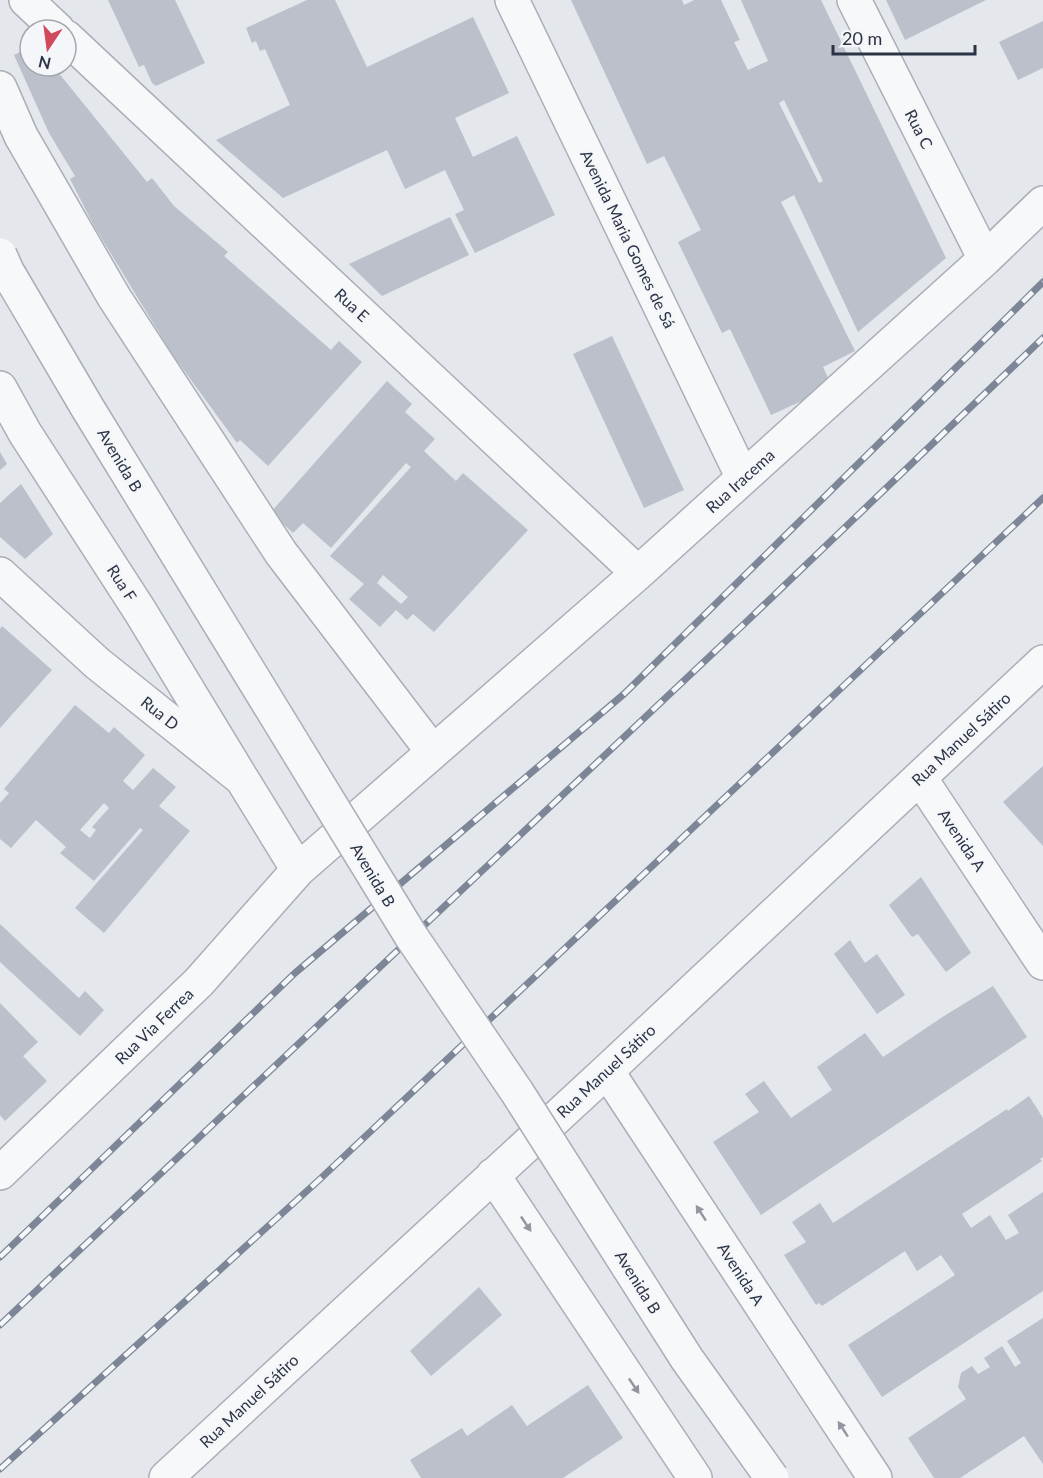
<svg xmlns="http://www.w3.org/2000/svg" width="1043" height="1478" font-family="Lato,sans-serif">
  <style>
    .building { fill: #bbc0ca; fill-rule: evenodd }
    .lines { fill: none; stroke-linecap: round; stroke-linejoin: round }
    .minor-casing { stroke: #a9aeb7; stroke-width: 36 }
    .minor { stroke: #f7f8fa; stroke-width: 33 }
    .rail-casing { stroke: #7d8696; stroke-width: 7 }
    .rail { stroke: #f4f6f9; stroke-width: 4.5; stroke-dasharray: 14; stroke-linecap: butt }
    .tertiary-bridge-casing { stroke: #a9aeb7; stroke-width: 36; stroke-linecap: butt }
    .tertiary-bridge { stroke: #f7f8fa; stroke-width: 33 }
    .oneway { fill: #9196a0 }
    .labels { text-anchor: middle; stroke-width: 4.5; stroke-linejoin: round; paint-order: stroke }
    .street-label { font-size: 16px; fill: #2b3445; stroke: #f4f6f9 }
  </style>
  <rect width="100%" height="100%" fill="#e4e7ec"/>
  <path class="building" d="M108,0H175L205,63L156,86L152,83L144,65L139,67Z
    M307,0H335L367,67L473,17L509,93L455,118L473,157L517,136L555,215L475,253L455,214L464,210L445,170L405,189L387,150L283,198L216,140L290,105L265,49L260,51L256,41L252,43L246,28Z
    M571,0H682L684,5L694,0H721L740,40L734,42L748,70L768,61L741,0H821L946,258L858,332L794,195L781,202L855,351L823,367L828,378L822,382L823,384L814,389L817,394L771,415L730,329L722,333L678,242L701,230L664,156L647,164ZM784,100L823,181L819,183L779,103Z
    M886,0H986L905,40Z
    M1043,21V68L1018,80L999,42Z
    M30,47V66H53L147,182L152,178L174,206L228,252L224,256L331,350L339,341L362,362L268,466L240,440L237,443L172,354L94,226L70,179L75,176L49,133L14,55Z
    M450,217L469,255L382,296L349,264Z
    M612,336L684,490L644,508L573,354Z
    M387,381L412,404L405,412L435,439L424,451L456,481L463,473L528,530L434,632L413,614L407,620L396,610L380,627L349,599L364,584L330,556L411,467L406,463L331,548L303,523L293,533L271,512ZM383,575L408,597L401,604L377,583Z
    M0,452L7,464L0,470Z
    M21,484L53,534L25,559L0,537V503Z
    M2,626L52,670L0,728V629Z
    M75,705L109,733L114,727L145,755L123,781L133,790L153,768L176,787L159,806L190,831L104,933L75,908L143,830L140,828L94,881L60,853L66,847L36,820L11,848L0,839V803L9,793L4,789ZM104,803L109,808L92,827L96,830L90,838L80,830Z
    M1043,766V846L1003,802Z
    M921,877L971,953L946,972L918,934L912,937L889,905Z
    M0,924L79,998L85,991L104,1010L80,1036L0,962Z
    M850,940L865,963L877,954L905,995L877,1014L834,954Z
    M993,986L1027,1037L761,1215L713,1142L759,1112L745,1094L764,1081L791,1118L832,1090L817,1067L865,1033L883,1057L944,1016Z
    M0,1003L38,1042L23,1056L47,1081L5,1121L0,1115Z
    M1029,1096L1043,1118V1157L1040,1159L1042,1161L962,1214L971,1228L990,1215L1006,1240L1019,1233L1008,1215L1043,1192V1291L882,1397L848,1345L955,1275L941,1255L917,1271L905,1251L822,1306L819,1303L816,1305L784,1255L806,1242L792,1222L820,1203L833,1223L1007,1109L1008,1111Z
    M479,1287L502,1315L431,1376L410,1351Z
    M1043,1318V1464L1024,1436L960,1478H934L908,1438L966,1399L958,1387L961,1373L972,1366L978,1374L990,1367L984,1358L1002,1346L1015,1367L1021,1363L1007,1341Z
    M588,1385L623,1438L563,1478H421L410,1460L462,1428L467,1436L512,1405L527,1426Z"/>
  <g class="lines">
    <g class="minor-casing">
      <path id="minor" d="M26,0L58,30
        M512,0L743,478
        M854,0L985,259
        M66,37L638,573
        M0,88L21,136L114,297L281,553L433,752
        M0,388L25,433L140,611L242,779
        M0,574L97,663L242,779L298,870
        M920,778L1043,963
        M607,1071L875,1478
        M0,1173L199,982L298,870L638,573L985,259L1043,203
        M493,1175L695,1478
        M166,1478L607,1071L1043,662"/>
    </g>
    <use href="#minor" class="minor"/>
    <g class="rail-casing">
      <path id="rail" d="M0,1257L295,973L624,694L1043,282
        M0,1325L743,625L1043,338
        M0,1469L319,1180L1043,498"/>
    </g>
    <use href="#rail" class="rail"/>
    <g class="tertiary-bridge-casing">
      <path id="tertiary-bridge" d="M0,255L7,271L87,407L411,936L517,1092L687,1359L772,1478"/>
    </g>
    <use href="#tertiary-bridge" class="tertiary-bridge"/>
  </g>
  <defs><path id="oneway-solid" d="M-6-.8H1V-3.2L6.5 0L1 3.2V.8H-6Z" transform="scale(1.5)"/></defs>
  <g class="oneway">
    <use href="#oneway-solid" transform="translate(701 1213) rotate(-123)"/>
    <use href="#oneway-solid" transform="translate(526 1224) rotate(56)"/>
    <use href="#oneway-solid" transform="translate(634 1386) rotate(56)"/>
    <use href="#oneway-solid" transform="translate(843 1429) rotate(-123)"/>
  </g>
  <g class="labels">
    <g class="street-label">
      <text transform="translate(919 129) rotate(63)" y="6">Rua C</text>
      <text transform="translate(628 239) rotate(64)" y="6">Avenida Maria Gomes de Sá</text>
      <text transform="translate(352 305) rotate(43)" y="6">Rua E</text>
      <text transform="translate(120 460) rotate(59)" y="6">Avenida B</text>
      <text transform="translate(740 481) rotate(-42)" y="6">Rua Iracema</text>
      <text transform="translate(122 583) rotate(57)" y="6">Rua F</text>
      <text transform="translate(160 713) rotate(39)" y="6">Rua D</text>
      <text transform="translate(961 739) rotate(-43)" y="6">Rua Manuel Sátiro</text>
      <text transform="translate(962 840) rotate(56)" y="6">Avenida A</text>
      <text transform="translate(373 875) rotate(59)" y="6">Avenida B</text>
      <text transform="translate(154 1026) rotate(-44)" y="6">Rua Via Ferrea</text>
      <text transform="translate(606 1071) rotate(-43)" y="6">Rua Manuel Sátiro</text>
      <text transform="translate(741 1274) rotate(57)" y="6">Avenida A</text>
      <text transform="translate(638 1282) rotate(58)" y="6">Avenida B</text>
      <text transform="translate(249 1401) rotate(-43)" y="6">Rua Manuel Sátiro</text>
    </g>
  </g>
  <g transform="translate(48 48) rotate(193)"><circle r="28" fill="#f4f6f9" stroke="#a4a8b1" stroke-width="1.5"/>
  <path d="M0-4.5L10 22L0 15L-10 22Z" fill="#d1495b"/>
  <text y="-9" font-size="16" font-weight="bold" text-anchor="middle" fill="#2b3445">N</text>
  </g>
  <path d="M833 45v9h142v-9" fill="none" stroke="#2b3445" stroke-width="3"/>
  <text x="842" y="45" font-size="18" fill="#2b3445" stroke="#f4f6f9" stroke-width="4.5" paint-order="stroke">20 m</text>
</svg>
